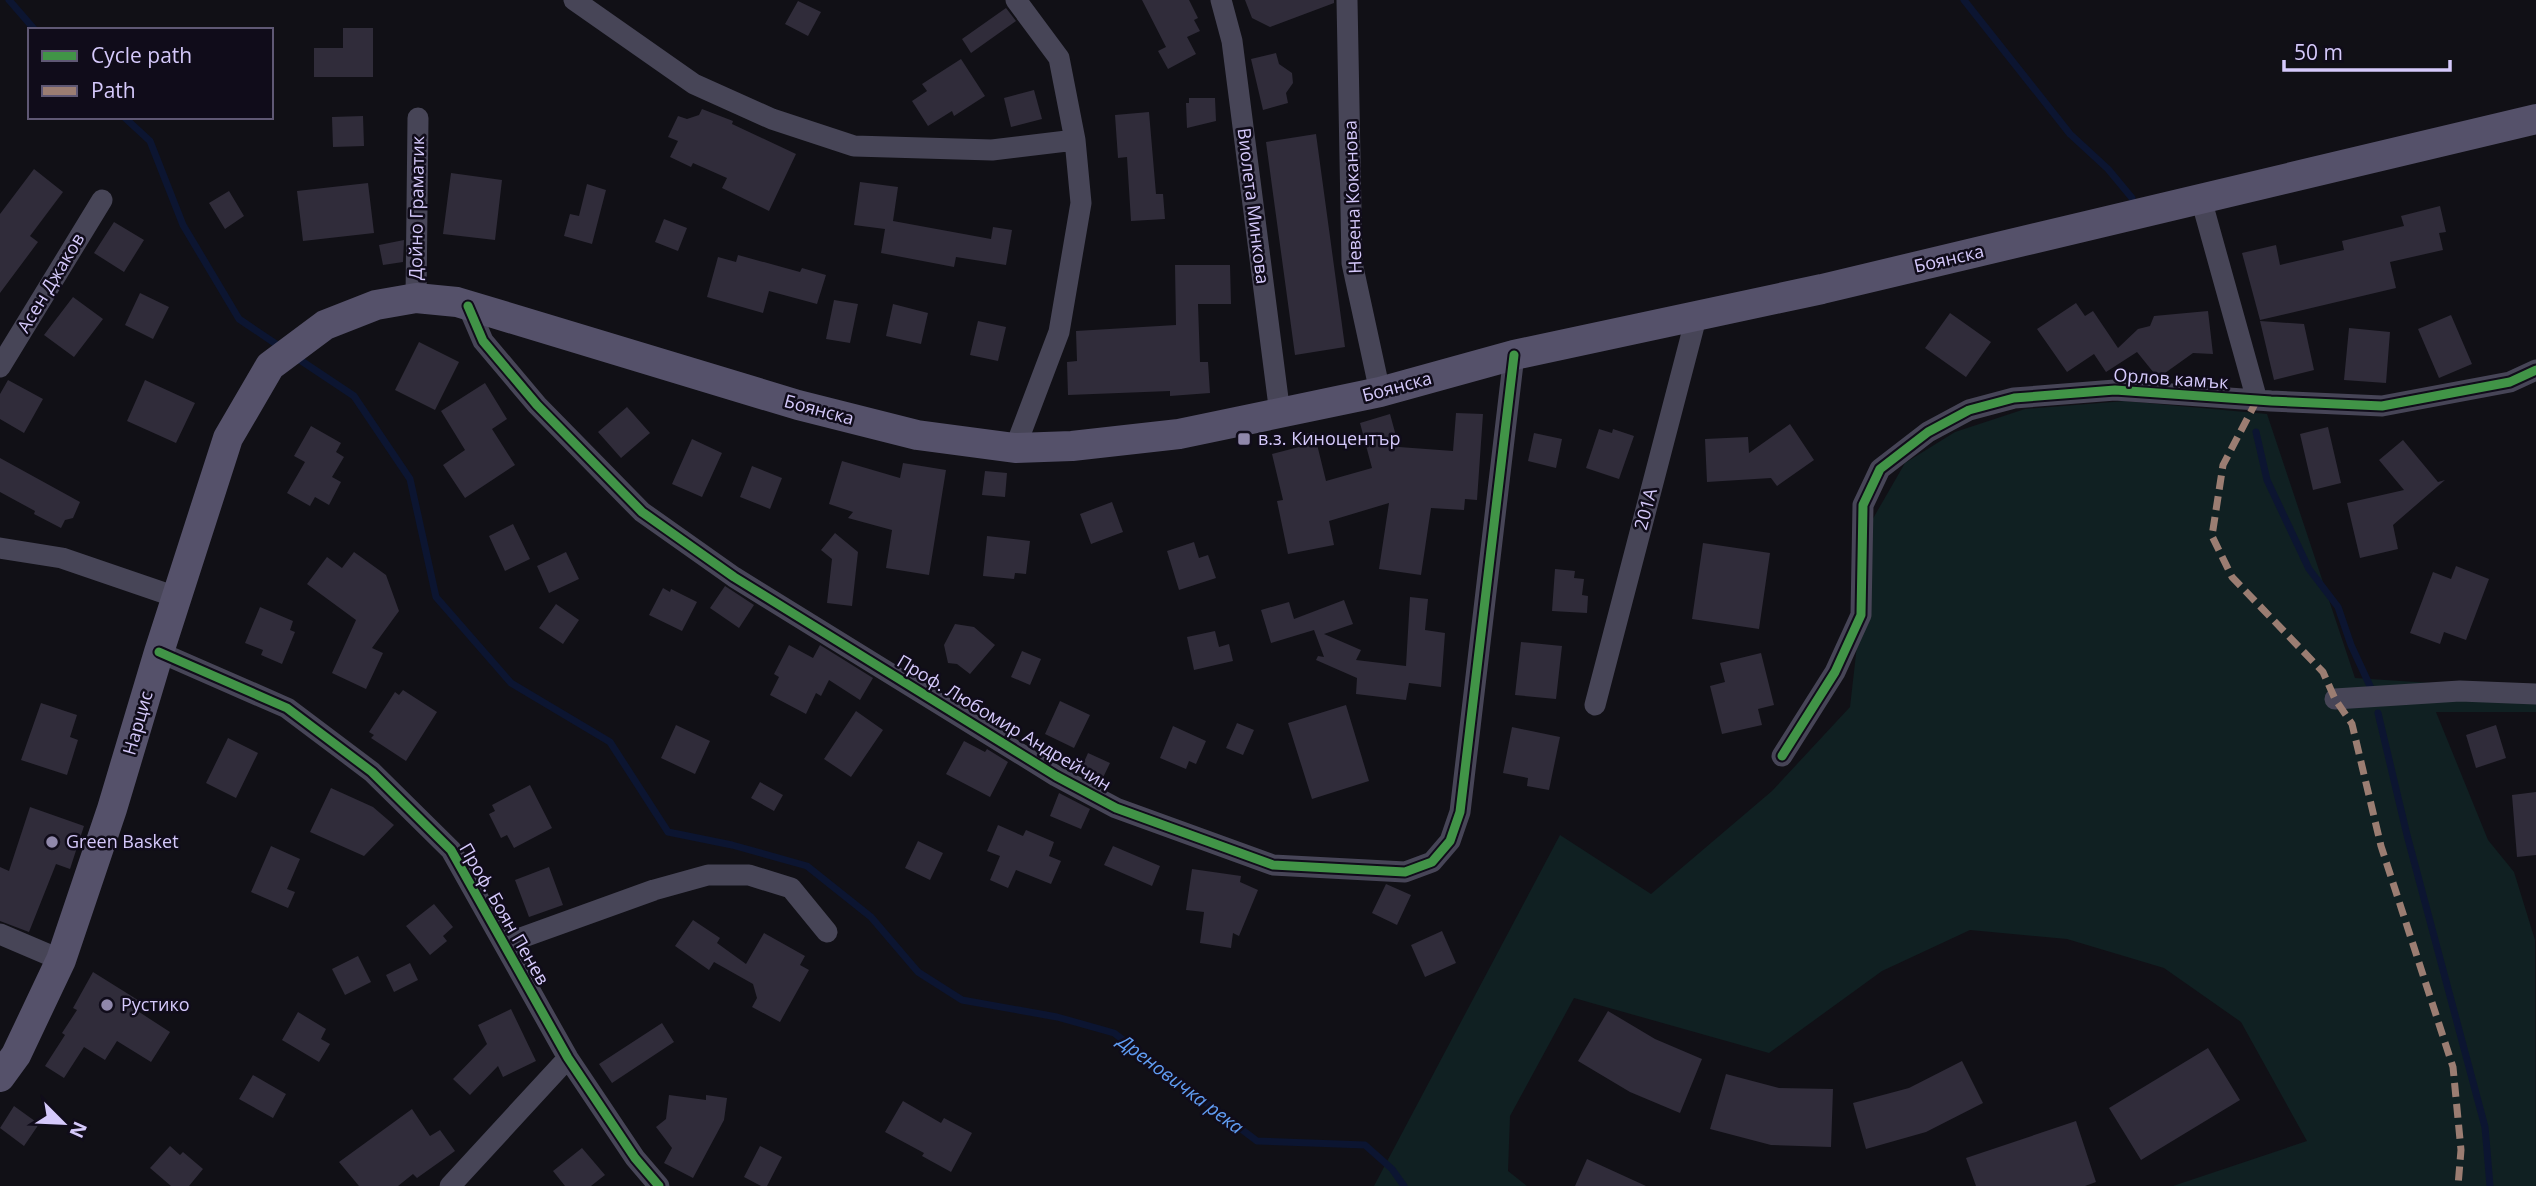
<svg xmlns="http://www.w3.org/2000/svg" width="2536" height="1186" font-family="'Open Sans',sans-serif">
  <style>
    .green { fill: #102022 }
    .lines { fill: none; stroke-linecap: round; stroke-linejoin: round }
    .stream { stroke: #0c1531; stroke-width: 7 }
    .building { fill: #302c3a }
    .minor { stroke: #474557; stroke-width: 21 }
    .secondary { stroke: #55516a; stroke-width: 30 }
    .quiet { stroke: #9b7d72; stroke-width: 7; stroke-dasharray: 14 7; stroke-linecap: butt }
    .cycleway-casing { stroke: #100c1a; stroke-width: 13 }
    .cycleway { stroke: #419447; stroke-width: 9 }
    .poi-dot { fill: #9088ab; stroke: #100c1a; stroke-width: 2.5 }
    .labels { text-anchor: middle; stroke-width: 5; stroke-linejoin: round; paint-order: stroke }
    .street-label { font-size: 18px; fill: #d5c9fb; stroke: #100c1a }
    .poi-label { font-size: 18px; fill: #d5c9fb; stroke: #100c1a; text-anchor: start }
    .water-label { font-size: 19px; font-style: italic; fill: #609df3; stroke: #100c1a }
  </style>
  <rect width="100%" height="100%" fill="#111016"/>
  <path class="green" d="M2125,401L2267,414L2355,678L2536,690V712H2436L2488,840L2514,872L2535,940L2536,1186H2173L2307,1141L2241,1022L2164,968L2067,939L1970,930L1882,971L1769,1053L1574,998L1510,1116L1508,1171L1527,1186H1374L1560,835L1651,894L1772,791L1850,707L1871,522L1905,463L1955,432L2025,409Z"/>
  <g class="lines">
    <path class="stream" d="M9,0L35,30
      M1964,0L2070,134L2108,169L2132,198
      M124,117L150,141L183,225L239,319L282,348
      M294,356L354,396L410,479L436,597L511,683L610,742L668,832L732,845L807,866L871,917L918,972L962,1000L1057,1017L1114,1033L1257,1141L1365,1145L1392,1169L1404,1186
      M2256,432L2267,480L2309,569L2338,607L2351,645L2370,686
      M2378,713L2407,835L2485,1127L2490,1186"/>
  </g>
  <path class="building" d="M1142,0H1189L1198,18L1194,20L1200,31L1187,37L1196,54L1168,69L1158,51L1166,47Z
    M1245,0H1334V3L1270,27L1252,18Z
    M798,1L821,12L808,36L785,24Z
    M1006,8L1016,21L971,53L962,39Z
    M343,28H373V77H314V48H343Z
    M1276,53L1279,64L1292,73L1293,83L1286,93L1288,103L1263,110L1251,59Z
    M961,59L985,96L954,116L952,111L928,126L912,101L927,91L922,84Z
    M1034,90L1042,119L1011,127L1004,98Z
    M1189,98H1215L1216,121L1187,128L1186,103H1189Z
    M702,109L733,121L732,124L796,154L769,211L722,188L727,178L693,163L691,167L670,157L678,141L668,137L678,116L687,119L699,115Z
    M1149,112L1156,194H1163L1165,219L1131,221L1127,157L1118,158L1115,115Z
    M363,116L364,146L333,147L332,117Z
    M1316,134L1345,347L1295,355L1266,142Z
    M34,169L63,192L30,236L38,242L0,293V214Z
    M451,173L502,180L495,240L443,234Z
    M860,182L898,187L893,221L991,239L993,227L1012,230L1006,265L956,257L954,267L881,253L885,229L854,225Z
    M368,183L374,233L303,241L297,191Z
    M587,184L606,190L592,244L564,236L570,214L579,216Z
    M229,191L244,216L225,229L209,203Z
    M2440,206L2446,232L2439,233L2443,250L2390,262L2396,288L2260,320L2242,253L2276,245L2280,265L2344,250L2342,241L2404,226L2401,216Z
    M664,219L687,228L678,251L655,242Z
    M114,222L144,240L124,272L94,253Z
    M404,240L403,262L383,265L379,245Z
    M738,255L800,272L802,268L826,275L817,304L769,291L763,313L707,297L718,257L736,262Z
    M1175,265H1230L1231,304H1198L1200,362H1208L1210,393L1170,396V391L1068,395L1067,362L1077,361L1076,331L1176,325Z
    M140,293L169,307L153,339L125,325Z
    M73,297L103,319L74,357L44,335Z
    M834,300L858,304L850,343L826,339Z
    M2076,303L2085,316L2093,311L2118,348L2138,329L2150,326L2154,316L2208,311L2213,354L2193,353L2158,378L2137,352L2106,372L2094,354L2067,372L2037,329Z
    M893,304L928,313L921,344L886,336Z
    M1950,313L1991,342L1966,377L1925,348Z
    M2451,315L2472,364L2439,378L2418,329Z
    M978,321L1006,327L998,361L970,355Z
    M2260,321L2304,324L2314,370L2274,380Z
    M2349,328L2390,332L2386,383L2344,380Z
    M419,342L459,362L435,410L395,390Z
    M8,380L43,399L24,433L0,419V394Z
    M145,380L195,403L176,443L127,421Z
    M485,383L507,419L492,429L515,465L465,498L443,465L465,450L441,411Z
    M627,407L650,433L621,458L598,432Z
    M1456,413L1483,414L1477,500L1465,499L1464,510L1431,508L1421,575L1379,569L1389,503L1329,521L1334,545L1288,554L1277,501L1283,500L1272,454L1299,447L1297,436L1314,432L1326,481L1372,468L1360,423L1390,414L1399,447L1453,451Z
    M1790,424L1814,460L1777,486L1771,478L1707,482L1705,439L1748,437L1749,453Z
    M311,426L341,443L336,452L344,457L332,477L341,482L329,505L315,497L310,506L287,493L305,462L294,456Z
    M2328,427L2341,483L2313,490L2300,434Z
    M1599,429L1612,433L1613,429L1634,436L1619,479L1586,468Z
    M1534,433L1562,439L1556,468L1528,461Z
    M692,439L722,453L702,497L672,484Z
    M2403,440L2438,482L2445,480L2393,525L2398,549L2360,558L2347,503L2404,490L2379,460Z
    M0,458L80,502L73,518L65,520L61,528L34,514L35,511L0,492Z
    M842,461L900,478L903,463L946,470L929,575L886,568L892,530L848,518L853,512L829,504Z
    M752,466L782,478L770,509L740,497Z
    M985,471L1007,473L1005,497L982,495Z
    M1112,502L1123,532L1091,544L1080,514Z
    M513,524L530,559L505,571L489,536Z
    M835,533L858,552L852,606L827,603L832,559L821,550Z
    M987,536L1030,541L1026,574L1015,573L1014,579L983,576Z
    M1194,542L1199,558L1208,555L1216,578L1179,590L1167,551Z
    M1703,543L1770,553L1759,629L1692,619Z
    M354,552L386,575L399,611L372,648L383,653L366,689L332,673L356,620L307,584L327,557L342,568Z
    M566,552L579,579L549,593L537,566Z
    M2456,566L2489,579L2466,640L2444,632L2440,644L2410,633L2433,572L2451,579Z
    M1555,569L1575,571L1574,578L1584,579L1582,595L1588,596L1587,613L1552,611Z
    M725,586L754,605L739,628L710,608Z
    M663,588L670,592L671,589L697,602L682,631L649,615Z
    M1410,597L1428,599L1425,630L1445,633L1441,687L1409,683L1406,700L1356,694L1357,678L1316,660L1318,656L1324,657L1314,630L1271,643L1261,610L1289,602L1294,619L1344,600L1353,624L1324,634L1361,650L1356,660L1406,666Z
    M556,604L579,620L563,644L539,628Z
    M260,607L293,621L290,630L295,632L282,664L261,655L263,650L245,643Z
    M955,624L974,627L995,645L970,674L957,664L948,663L944,645Z
    M1215,631L1219,647L1229,644L1233,661L1194,670L1187,637Z
    M1521,642L1562,646L1556,699L1515,695Z
    M789,645L813,658L820,645L873,678L860,700L829,680L821,696L816,693L806,714L770,695L779,677L774,674Z
    M1022,651L1041,659L1030,685L1011,677Z
    M1761,653L1774,705L1758,709L1762,725L1722,734L1710,686L1725,682L1720,663Z
    M403,690L437,712L406,761L371,738L374,735L369,732L395,692L399,695Z
    M1060,701L1090,715L1074,748L1045,734Z
    M41,703L77,715L70,737L78,740L67,775L21,760Z
    M1346,705L1369,781L1312,799L1288,723Z
    M856,711L883,730L851,777L824,759Z
    M1237,723L1254,730L1243,755L1226,748Z
    M676,725L710,741L695,774L661,758Z
    M2496,725L2506,758L2476,768L2466,735Z
    M1173,726L1206,741L1196,764L1189,761L1186,769L1160,758Z
    M1512,727L1560,737L1549,790L1527,786L1528,778L1503,773Z
    M228,738L258,753L236,798L206,783Z
    M964,741L985,752L987,749L1008,762L990,797L946,774Z
    M1088,753L1110,763L1100,784L1079,773Z
    M760,782L783,795L774,811L751,798Z
    M530,785L552,828L514,848L507,835L501,838L489,814L495,811L492,805Z
    M331,788L373,807L394,825L364,856L310,832Z
    M2536,792V855L2517,857L2512,795Z
    M1059,793L1090,809L1081,829L1050,816Z
    M30,807L84,826L70,869L56,864L29,932L0,921V867L9,871Z
    M998,825L1023,836L1026,830L1054,842L1049,856L1061,861L1051,884L1016,870L1008,888L990,880L1000,856L987,851Z
    M918,841L943,853L930,880L905,868Z
    M271,846L300,859L287,889L295,892L288,908L251,892Z
    M1113,846L1160,866L1152,886L1104,865Z
    M549,867L563,905L529,917L515,880Z
    M1192,869L1241,876L1240,882L1258,890L1239,936L1233,933L1231,948L1200,943L1204,912L1186,910Z
    M1386,884L1411,895L1397,925L1372,913Z
    M434,904L453,927L443,936L447,941L430,955L406,926Z
    M693,920L720,938L717,943L746,964L764,933L805,956L800,965L809,970L780,1022L752,1007L757,998L753,984L714,962L709,970L675,946Z
    M1442,931L1456,963L1425,977L1411,945Z
    M358,956L371,982L345,995L332,969Z
    M410,963L418,980L394,992L386,975Z
    M93,972L141,1002L136,1010L170,1032L151,1062L117,1041L105,1060L84,1047L64,1078L45,1066L65,1035L62,1033L77,1010L73,1008Z
    M511,1009L536,1061L503,1077L498,1066L470,1095L453,1079L487,1044L478,1025Z
    M1608,1011L1655,1039L1702,1059L1680,1113L1630,1092L1578,1061Z
    M298,1012L326,1029L321,1039L330,1044L319,1062L282,1040Z
    M662,1023L674,1042L612,1083L599,1064Z
    M2208,1048L2240,1100L2141,1160L2109,1108Z
    M1962,1061L1983,1103L1926,1132L1866,1149L1853,1103L1909,1088Z
    M1726,1074L1779,1088L1833,1089L1831,1147L1771,1145L1710,1129Z
    M253,1075L286,1094L273,1118L239,1099Z
    M669,1095L706,1100V1095L727,1098L724,1120L693,1178L664,1163L672,1148L656,1127L666,1119Z
    M903,1101L941,1123L944,1118L972,1133L951,1172L922,1156L924,1153L885,1132Z
    M14,1106L39,1124L24,1146L0,1128Z
    M412,1109L430,1136L440,1130L455,1151L417,1178L413,1174L398,1186H359L339,1162Z
    M2076,1121L2096,1182L2085,1186H1976L1966,1158Z
    M170,1146L180,1155L183,1152L203,1169L189,1186H171L150,1168Z
    M760,1146L782,1157L767,1186H761L744,1177Z
    M582,1148L605,1175L591,1186H565L553,1171Z
    M1587,1159L1646,1186H1575Z"/>
  <g class="lines">
    <path class="minor" d="M574,0L694,84L772,119L854,146L992,150L1075,140
      M1221,0L1232,41L1280,414
      M1347,0L1352,263L1380,392
      M2201,199L2257,400
      M416,298L418,118
      M468,306L483,341L537,405L642,512L734,577L1056,776L1116,808L1273,865L1405,872L1432,862L1450,841L1460,812L1514,355
      M0,367L102,200
      M1015,448L1059,332L1081,203L1075,140L1059,58L1016,0
      M0,548L62,558L176,597
      M159,652L287,708L372,772L451,850L568,1058L635,1158L659,1186
      M2335,699L2460,691L2536,694
      M1595,705L1697,314
      M1782,756L1835,672L1861,615L1863,505L1880,469L1928,432L1969,410L2014,398L2115,390L2271,401L2382,406L2510,382L2536,370
      M0,934L61,960
      M504,944L654,890L708,875H749L791,888L827,932
      M450,1186L568,1058"/>
    <path class="secondary" d="M0,1077L16,1055L61,960L112,809L159,652L228,438L270,366L325,325L376,305L416,298L457,302L798,405L917,435L1015,448L1072,446L1179,434L1380,392L1514,355L1822,289L2536,119"/>
    <path class="quiet" d="M2257,400L2223,465L2212,536L2232,577L2323,672L2335,699L2352,724L2381,846L2453,1067L2461,1150L2458,1186"/>
    <g class="cycleway-casing">
      <path id="cycleway" d="M468,306L483,341L537,405L642,512L734,577L1056,776L1116,808L1273,865L1405,872L1432,862L1450,841L1460,812L1514,355
        M159,652L287,708L372,772L451,850L568,1058L635,1158L659,1186
        M1782,756L1835,672L1861,615L1863,505L1880,469L1928,432L1969,410L2014,398L2115,390L2271,401L2382,406L2510,382L2536,370"/>
    </g>
    <use href="#cycleway" class="cycleway"/>
  </g>
  <g class="poi-dot">
    <rect x="1237" y="432" width="14" height="14" rx="3.5"/>
    <circle cx="52" cy="842" r="7"/>
    <circle cx="107" cy="1005" r="7"/>
  </g>
  <g class="labels">
    <g class="street-label">
      <text transform="translate(1353 197) rotate(-92)" y="6">Невена Коканова</text>
      <text transform="translate(1253 206) rotate(83)" y="6">Виолета Минкова</text>
      <text transform="translate(417 208) rotate(-89)" y="6">Дойно Граматик</text>
      <text transform="translate(1949 259) rotate(-13)" y="6">Боянска</text>
      <text transform="translate(51 283) rotate(-59)" y="6">Асен Джаков</text>
      <text transform="translate(2171 379) rotate(4)" y="6">Орлов камък</text>
      <text transform="translate(1397 387) rotate(-15)" y="6">Боянска</text>
      <text transform="translate(819 410) rotate(15)" y="6">Боянска</text>
      <text transform="translate(1646 509) rotate(-75)" y="6">201А</text>
      <text transform="translate(138 723) rotate(-74)" y="6">Нарцис</text>
      <text transform="translate(1004 723) rotate(31)" y="6">Проф. Любомир Андрейчин</text>
      <text transform="translate(504 914) rotate(60)" y="6">Проф. Боян Пенев</text>
    </g>
    <g class="poi-label">
      <text x="1258" y="445">в.з. Киноцентър</text>
      <text x="66" y="848">Green Basket</text>
      <text x="121" y="1011">Рустико</text>
    </g>
    <g class="water-label">
      <text transform="translate(1181 1084) rotate(37)" y="7">Дреновичка река</text>
    </g>
  </g>
  <rect x="28" y="28" width="245" height="91" fill="#100c1a" stroke="#5f5874" stroke-width="2"/>
  <rect x="42" y="51" width="35" height="10" fill="#419447" stroke="#5f5874" stroke-width="2"/>
  <text x="91" y="63" font-size="21" fill="#d5c9fb">Cycle path</text>
  <rect x="42" y="86" width="35" height="10" fill="#9b7d72" stroke="#5f5874" stroke-width="2"/>
  <text x="91" y="98" font-size="21" fill="#d5c9fb">Path</text>
  <g transform="translate(63 1123) rotate(114)" stroke="#100c1a" stroke-width="5" paint-order="stroke">
  <path d="M0-5L12 26L0 18L-12 26Z" fill="#d5c9fb"/>
  <text y="-10" font-size="19" font-weight="bold" text-anchor="middle" fill="#d5c9fb">N</text>
  </g>
  <path d="M2284 60v10h166v-10" fill="none" stroke="#d5c9fb" stroke-width="3.5"/>
  <text x="2294" y="60" font-size="21" fill="#d5c9fb" stroke="#100c1a" stroke-width="5" paint-order="stroke">50 m</text>
</svg>
